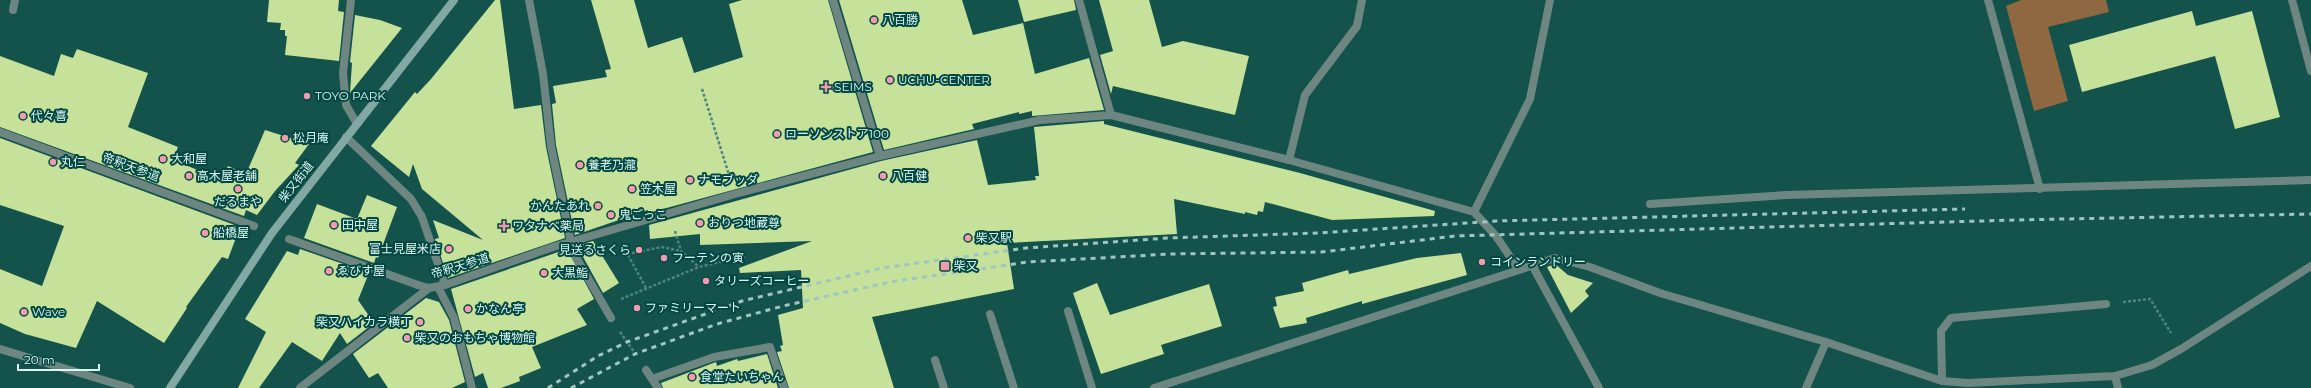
<svg xmlns="http://www.w3.org/2000/svg" width="2311" height="388" font-family="Montserrat,'Noto Sans JP',sans-serif">
  <style>
    .park { fill: #8f6842 }
    .building { fill: #c6e19a }
    .lines { fill: none; stroke-linecap: round; stroke-linejoin: round }
    .path { stroke: #50847f; stroke-width: 2.5; stroke-dasharray: 3 2; stroke-linecap: butt }
    .service { stroke: #6e8682; stroke-width: 8 }
    .pedestrian { stroke: #6e8682; stroke-width: 8 }
    .minor { stroke: #6e8682; stroke-width: 8 }
    .tertiary { stroke: #6e8682; stroke-width: 8 }
    .secondary { stroke: #82a8a3; stroke-width: 8 }
    .rail { stroke: #9fc6c1; stroke-width: 3; stroke-dasharray: 5 5; stroke-linecap: butt }
    .poi-dot { fill: #f29aae; stroke: #024741; stroke-width: 1.5 }
    .labels { text-anchor: middle; stroke-width: 4; stroke-linejoin: round; paint-order: stroke }
    .poi-label { font-size: 12px; fill: #daf7f3; stroke: #024741; text-anchor: start }
    .street-label { font-size: 12px; fill: #daf7f3; stroke: #024741 }
  </style>
  <rect width="100%" height="100%" fill="#14524c"/>
  <path class="park" d="M2021,0H2106L2109,12L2048,27L2068,101L2034,111L2006,6Z"/>
  <path class="building" d="M269,0H339L338,11L344,12L339,61L285,55L287,36H285V30H280L281,23L267,22Z
    M495,0H500L514,109L541,105L546,147L565,238L448,278L435,239L439,238L433,220L483,240L422,189L413,164L409,177L371,146L415,92L417,94L431,79Z
    M591,0H634L648,48L682,37L694,73L743,57L729,4L742,0H828L873,152L648,213V210L575,235L556,145L552,104L556,103L553,86L607,77L605,70L611,69Z
    M839,0H962L973,35L1023,23L1035,74L1089,58L1104,110L1032,116V111L1019,114V112L972,124L974,129L884,150Z
    M1018,0H1074L1076,10L1024,22Z
    M1099,0H1149L1162,47L1183,41L1249,56L1235,115L1113,86L1111,94L1100,55L1113,51Z
    M2192,11L2196,26L2252,11L2280,117L2235,129L2215,56L2082,92L2069,45Z
    M355,15L380,20L402,28L350,93L352,63L350,62Z
    M77,49L148,73L128,127L178,147L173,160L222,180L228,166L246,174L265,130L309,144L295,163L299,165L275,191L257,215L246,210L244,216L0,127V56L54,76L61,54L73,58Z
    M1104,121V124L1300,173L1435,211L1434,216L1332,220L1265,202L1263,212L1258,211L1257,215L1245,212V214L1174,199L1177,234L1007,243L1014,289L872,317L894,388H789L777,352L782,351L780,346L783,345L778,315L803,308L801,270L740,273L739,268L812,241L700,245V234L650,239L649,225L881,161L977,140L988,185L1036,180L1035,176H1039L1034,127Z
    M0,138L240,227L228,259L222,257L186,307L187,308L164,343L97,301L76,348L25,334L0,323V269L42,286L64,226L0,205Z
    M367,195L397,207L378,258L376,257L374,263L304,238L317,204L357,219Z
    M593,241L619,283L603,293L577,246Z
    M300,249L369,273L358,300L374,323L347,344L340,333L322,361L292,342L259,388H238L266,332L245,319L287,251L298,255Z
    M567,249L594,299L577,309L587,325L532,347L541,368L519,377L520,381L501,388H488L483,373L475,377L451,289Z
    M1461,253L1467,275L1362,304V301L1306,318L1307,323L1280,328L1273,307L1277,306L1275,297L1304,291L1302,283L1348,270L1349,274L1417,258Z
    M1555,264L1568,275L1593,283L1585,291L1589,296L1571,313L1547,267Z
    M1097,283L1110,315L1209,284L1222,326L1161,345L1164,354L1101,374L1073,293Z
    M426,298L439,302L449,320L465,382L452,388H388L378,373L369,378L353,354Z
    M767,354L778,388H663L661,383L716,362L717,366L737,359L738,361Z"/>
  <g class="lines">
    <path class="path" d="M702,89L730,178
      M675,231L681,251L699,267
      M623,246L646,288
      M627,254L662,247L681,251
      M621,299L699,267L745,256
      M2123,302L2150,299L2171,333
      M620,332L637,356"/>
    <path class="service" d="M13,10L15,0
      M1289,160L1305,95L1357,26L1362,0
      M571,242L573,252L611,318
      M1532,265L1599,388
      M1068,311L1092,388
      M990,314L1014,388
      M935,360L944,388
      M646,370L658,388
      M652,379L714,357L770,347L784,388
      M300,388L429,288"/>
    <path class="pedestrian" d="M0,132L254,226
      M289,239L418,285"/>
    <path class="minor" d="M351,0L343,73L346,105L357,124
      M529,0L543,74L551,146L571,242
      M833,0L880,156
      M1079,0L1111,115
      M1988,0L2040,189
      M346,137L411,199L422,217L445,285
      M1650,204L1786,195L2311,180
      M1519,270L1555,258L1590,267L1660,293L1826,342L1942,381L1968,383L2115,376L2152,365L2181,349L2311,266
      M418,285L429,288L445,285L553,247L735,194L880,156L1040,120L1111,115L1289,160L1474,212L1530,99L1550,0
      M438,287L454,318L472,388
      M2115,376L2118,388
      M1942,381L1941,331L1951,318L2106,304
      M1154,388L1519,270L1496,236L1474,212
      M1806,388L1826,342"/>
    <path class="tertiary" d="M2292,0L2311,71
      M0,349L130,388"/>
    <path class="secondary" d="M170,388L272,233L454,0"/>
    <path class="rail" d="M548,388L598,356L627,342L742,301L882,268L1026,248L1168,238L1318,233L1497,221L1965,209
      M571,388L635,354L717,324L783,306L890,282L1028,262L1170,254L1322,252L1455,236L2015,220L2311,214"/>
  </g>
  <g class="poi-dot">
    <circle cx="874" cy="20" r="4"/>
    <circle cx="890" cy="80" r="4"/>
    <path d="M824 81h4v4h4v4h-4v4h-4v-4h-4v-4h4z"/>
    <circle cx="307" cy="96" r="4"/>
    <circle cx="23" cy="116" r="4"/>
    <circle cx="777" cy="134" r="4"/>
    <circle cx="285" cy="138" r="4"/>
    <circle cx="163" cy="159" r="4"/>
    <circle cx="53" cy="162" r="4"/>
    <circle cx="580" cy="165" r="4"/>
    <circle cx="189" cy="176" r="4"/>
    <circle cx="883" cy="176" r="4"/>
    <circle cx="690" cy="180" r="4"/>
    <circle cx="238" cy="189" r="4"/>
    <circle cx="632" cy="189" r="4"/>
    <circle cx="598" cy="206" r="4"/>
    <circle cx="611" cy="215" r="4"/>
    <circle cx="700" cy="223" r="4"/>
    <circle cx="334" cy="225" r="4"/>
    <path d="M502 220h4v4h4v4h-4v4h-4v-4h-4v-4h4z"/>
    <circle cx="205" cy="233" r="4"/>
    <circle cx="968" cy="238" r="4"/>
    <circle cx="449" cy="249" r="4"/>
    <circle cx="639" cy="250" r="4"/>
    <circle cx="664" cy="258" r="4"/>
    <circle cx="1482" cy="262" r="4"/>
    <rect x="940" y="261" width="10" height="10" rx="2"/>
    <circle cx="329" cy="271" r="4"/>
    <circle cx="544" cy="273" r="4"/>
    <circle cx="706" cy="281" r="4"/>
    <circle cx="637" cy="308" r="4"/>
    <circle cx="468" cy="309" r="4"/>
    <circle cx="24" cy="312" r="4"/>
    <circle cx="420" cy="322" r="4"/>
    <circle cx="407" cy="338" r="4"/>
    <circle cx="692" cy="377" r="4"/>
  </g>
  <g class="labels">
    <g class="poi-label">
      <text x="882" y="24">八百勝</text>
      <text x="898" y="84">UCHU-CENTER</text>
      <text x="834" y="91">SEIMS</text>
      <text x="315" y="100">TOYO PARK</text>
      <text x="31" y="120">代々喜</text>
      <text x="785" y="138">ローソンストア100</text>
      <text x="293" y="142">松月庵</text>
      <text x="171" y="163">大和屋</text>
      <text x="61" y="166">丸仁</text>
      <text x="588" y="169">養老乃瀧</text>
      <text x="197" y="180">高木屋老舗</text>
      <text x="891" y="180">八百健</text>
      <text x="698" y="184">ナモブッダ</text>
      <text x="640" y="193">笠木屋</text>
      <text x="238" y="206" text-anchor="middle">だるまや</text>
      <text x="590" y="210" text-anchor="end">かんたあれ</text>
      <text x="619" y="219">鬼ごっこ</text>
      <text x="708" y="227">おりつ地蔵尊</text>
      <text x="342" y="229">田中屋</text>
      <text x="512" y="230">ワタナベ薬局</text>
      <text x="213" y="237">船橋屋</text>
      <text x="976" y="242">柴又駅</text>
      <text x="441" y="253" text-anchor="end">富士見屋米店</text>
      <text x="631" y="254" text-anchor="end">見送るさくら</text>
      <text x="672" y="262">フーテンの寅</text>
      <text x="1490" y="266">コインランドリー</text>
      <text x="954" y="270">柴又</text>
      <text x="337" y="275">ゑびす屋</text>
      <text x="552" y="277">大黒鮨</text>
      <text x="714" y="285">タリーズコーヒー</text>
      <text x="645" y="312">ファミリーマート</text>
      <text x="476" y="313">かなん亭</text>
      <text x="32" y="316">Wave</text>
      <text x="412" y="326" text-anchor="end">柴又ハイカラ横丁</text>
      <text x="415" y="342">柴又のおもちゃ博物館</text>
      <text x="700" y="381">食堂たいちゃん</text>
    </g>
    <g class="street-label">
      <text transform="translate(131 167) rotate(20)" y="4">帝釈天参道</text>
      <text transform="translate(296 182) rotate(-52)" y="4">柴又街道</text>
      <text transform="translate(460 266) rotate(-17)" y="4">帝釈天参道</text>
    </g>
  </g>
  <path d="M18 364v6h81v-6" fill="none" stroke="#daf7f3" stroke-width="2"/>
  <text x="24" y="364" font-size="12" fill="#daf7f3" stroke="#024741" stroke-width="3" paint-order="stroke">20 m</text>
</svg>
